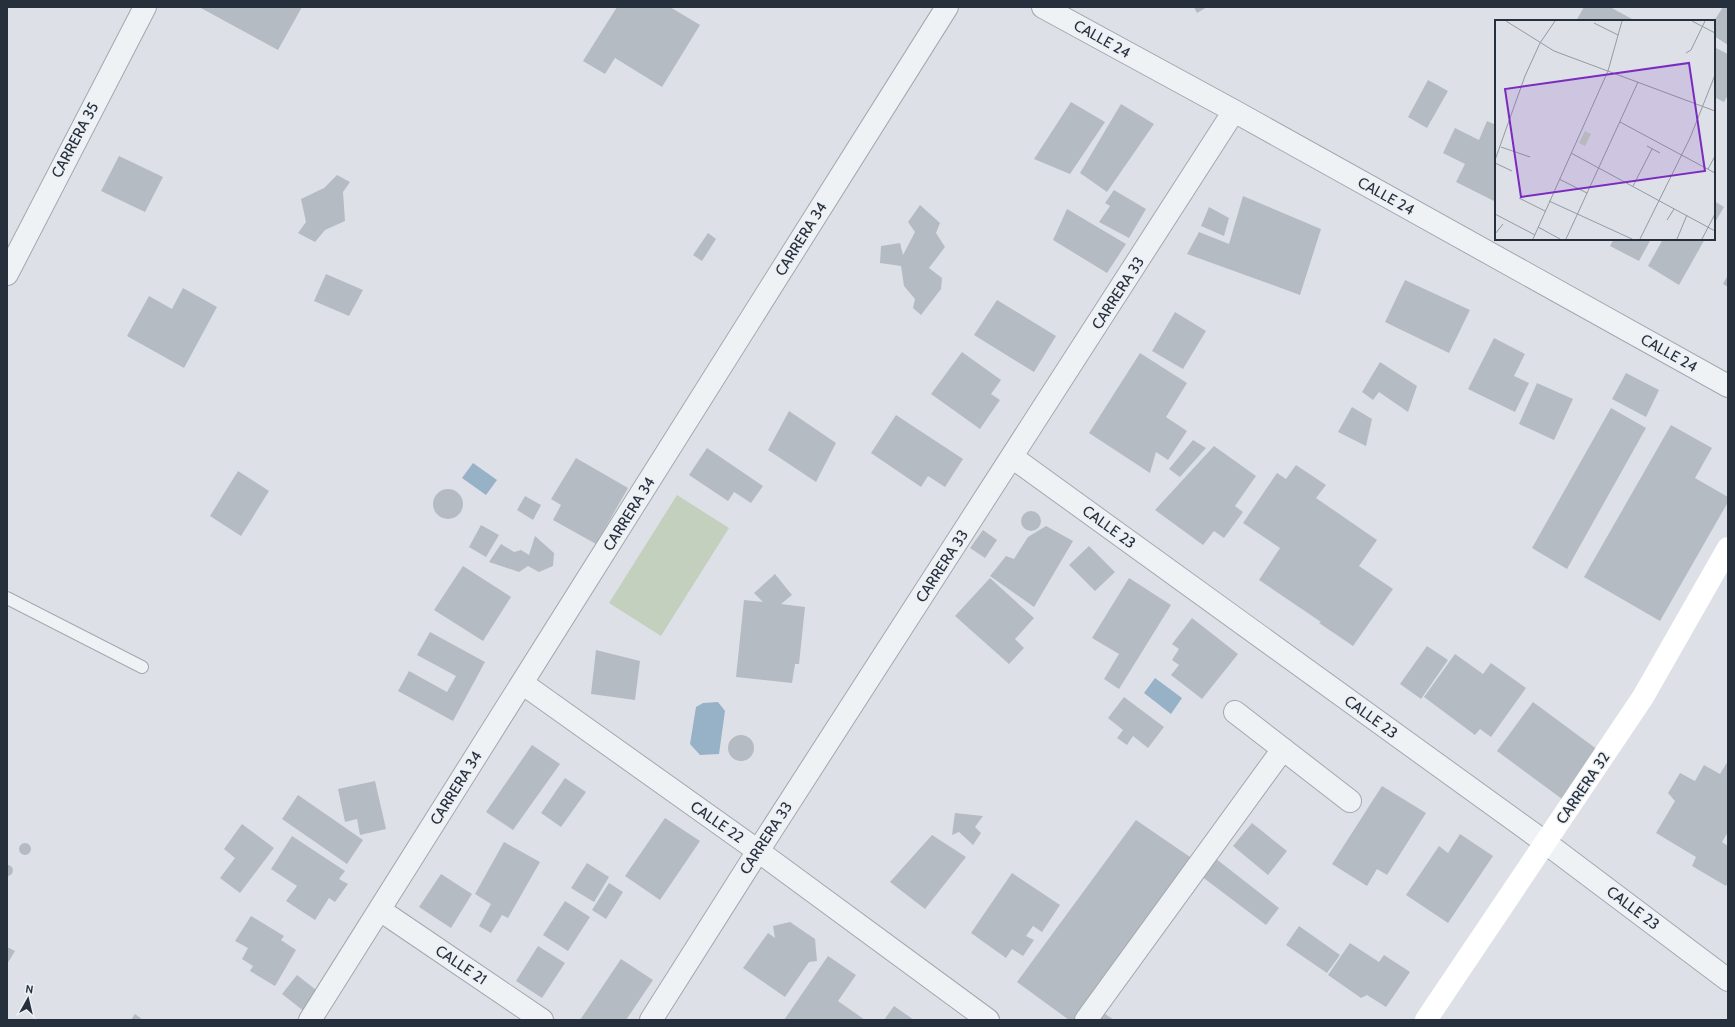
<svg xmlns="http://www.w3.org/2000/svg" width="1735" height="1027" font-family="Cabin,sans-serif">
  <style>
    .green { fill: #c4d0be }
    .water { fill: #97b1c7 }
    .building { fill: #b4bbc3 }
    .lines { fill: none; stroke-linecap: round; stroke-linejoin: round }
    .lane-casing { stroke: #a2a8b1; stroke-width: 14 }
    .street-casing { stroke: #a2a8b1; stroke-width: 24 }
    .lane { stroke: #eff2f5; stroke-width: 12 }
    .street { stroke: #eff2f5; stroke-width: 22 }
    .secondary { stroke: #fff; stroke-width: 22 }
    .labels { text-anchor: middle; stroke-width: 3; stroke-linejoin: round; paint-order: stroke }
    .street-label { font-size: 15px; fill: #26303d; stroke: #ecf0f4 }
    .inset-road { fill: none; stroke: #949aa3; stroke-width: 1 }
    .view { fill: #7b2cbf; fill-opacity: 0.15; stroke: #7b2cbf; stroke-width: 2 }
    .inset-edge { fill: none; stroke: #26303d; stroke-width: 2 }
  </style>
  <rect width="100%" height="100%" fill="#dde1e7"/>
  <path class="green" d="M677,495L729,528L661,636L609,603Z"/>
  <path class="water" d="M473,463L497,480L486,495L462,478Z
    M1155,678L1182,698L1171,714L1144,693Z
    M718,702L725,711L719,754L700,755L690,744L696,707L703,703Z"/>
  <path class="building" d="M199,7H302L278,50Z
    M617,7H670L700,25L662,87L615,58L605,74L583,61Z
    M1194,7H1207L1197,13Z
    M1584,7H1610L1632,19L1630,21H1576Z
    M1723,7H1728V45L1714,36V21Z
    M1714,47L1728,54V95L1724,102L1714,97Z
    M1428,80L1448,91L1427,128L1408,117Z
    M1071,102L1105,122L1070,174L1034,159Z
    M1121,104L1154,124L1107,192L1080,173Z
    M1487,121L1496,125V202L1456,182L1465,164L1443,153L1455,128L1479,140Z
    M119,156L163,177L145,212L101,191Z
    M337,175L350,182L343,192L345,221L325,230L315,242L298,233L306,222L301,199L324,188Z
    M1114,190L1146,209L1129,238L1099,222L1110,206L1105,203Z
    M1243,196L1321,229L1300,295L1187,254L1199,232L1229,244Z
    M1714,201L1724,207L1714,224Z
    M920,205L940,223L936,233L945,247L929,268L942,278L941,289L921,315L913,308L915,299L904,286L901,266L880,263L881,246L900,243L903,255L915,232L908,222Z
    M1209,207L1229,218L1224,236L1201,226Z
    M1067,209L1126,244L1107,273L1053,240Z
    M708,233L716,239L702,261L693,255Z
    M1614,239H1651L1639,261L1610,246Z
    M1663,239H1705L1679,285L1648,266Z
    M326,274L363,290L349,316L314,301Z
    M1728,275V287L1723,284Z
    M1405,280L1470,310L1449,353L1385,322Z
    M183,288L217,307L184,368L127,336L149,296L172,309Z
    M997,300L1056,336L1034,372L974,335Z
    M1175,312L1206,331L1183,369L1152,351Z
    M1494,338L1525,354L1514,376L1529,383L1515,412L1468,389Z
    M962,352L1001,380L991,394L1000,400L980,429L931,394Z
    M1140,353L1187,383L1166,417L1187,431L1168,460L1156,452L1150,473L1089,433Z
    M1380,362L1417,386L1408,412L1379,392L1373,400L1362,392Z
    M1626,373L1659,390L1646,417L1612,399Z
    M1537,383L1573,399L1554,440L1519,424Z
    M1352,407L1372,419L1366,446L1338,432Z
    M1611,408L1646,428L1567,569L1532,548Z
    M789,411L836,443L816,482L768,450Z
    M896,415L963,459L945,487L928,476L921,487L871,453Z
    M1671,425L1712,448L1695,478L1728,497V502L1660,621L1584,577Z
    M1193,440L1206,448L1180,477L1169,469Z
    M1214,446L1256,476L1235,506L1243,512L1224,538L1214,531L1203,545L1155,510Z
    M707,448L763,486L751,503L734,492L728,501L689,475Z
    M576,458L628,488L596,544L553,520L561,505L551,499Z
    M1296,465L1326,485L1316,498L1377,540L1359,566L1393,589L1353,646L1319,623L1321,622L1259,580L1280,548L1243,523L1277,473L1286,479Z
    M238,471L269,491L241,536L210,516Z
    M433 504a15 15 0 1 1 30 0a15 15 0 1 1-30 0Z
    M525,496L541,505L533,520L517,510Z
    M1021 521a10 10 0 1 1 20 0a10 10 0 1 1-20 0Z
    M481,525L499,535L486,557L469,547Z
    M1046,526L1073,541L1034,607L990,576L1006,556L1014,559L1028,537Z
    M983,530L997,540L985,558L970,548Z
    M535,536L554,553L553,566L539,572L528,566L519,572L489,562L501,544L514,552L521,550L529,555Z
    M1089,546L1115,572L1095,591L1069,565Z
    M463,566L511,597L483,641L434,610Z
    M775,574L792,595L781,604L805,607L799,664H795L792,683L736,677L744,600L763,602L754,593Z
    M990,578L1034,618L1015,639L1024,648L1009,664L955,616Z
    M1129,578L1171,605L1119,689L1104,679L1119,654L1092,638Z
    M1192,618L1238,654L1202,699L1171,675L1179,665L1172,660L1179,649L1172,644Z
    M430,632L485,662L453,721L398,691L409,671L447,692L456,676L417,655Z
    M1427,646L1448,660L1421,699L1400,684Z
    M596,650L640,661L635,700L591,694Z
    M1455,654L1483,674L1491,663L1526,688L1491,737L1480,729L1475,735L1424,697Z
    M1124,697L1164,727L1148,748L1133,736L1127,745L1117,738L1123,730L1108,718Z
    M1533,702L1598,750L1562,799L1497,751Z
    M728 748a13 13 0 1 1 26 0a13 13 0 1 1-26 0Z
    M532,745L560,764L513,830L486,812Z
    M1728,761V832L1722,842L1728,846V882L1726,886L1692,866L1696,857L1656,833L1675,801L1668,793L1680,773L1695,781L1704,765L1720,774Z
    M565,778L586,792L561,827L541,813Z
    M375,781L386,829L360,835L357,819L345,822L338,789Z
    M1382,786L1426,813L1387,875L1377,869L1367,886L1332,864Z
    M298,795L363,840L347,864L282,819Z
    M955,813L983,816L975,827L981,833L973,845L959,832L952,835Z
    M665,818L700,841L660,900L625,876Z
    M1136,820L1193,859L1080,1020H1069L1017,982Z
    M1252,823L1287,851L1268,875L1233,846Z
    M242,824L274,848L240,893L220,878L235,858L224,849Z
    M1460,834L1493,856L1448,923L1406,895L1439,846L1448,853Z
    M932,835L966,857L925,909L890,882Z
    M292,836L345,871L339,879L348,884L335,902L329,898L315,920L286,901L297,886L271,869Z
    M504,842L540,862L508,918L502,915L491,933L479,926L491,904L475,894Z
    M19 849a6 6 0 1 1 12 0a6 6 0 1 1-12 0Z
    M1215,858L1279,908L1266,925L1201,876Z
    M587,863L609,877L594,902L571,888Z
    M7,864L12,867L13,870L12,874L7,877Z
    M1012,873L1060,905L1042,932L1033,926L1026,936L1034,940L1023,956L1012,949L1006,958L971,933Z
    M441,874L472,894L451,928L419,907Z
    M609,883L623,892L606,919L592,910Z
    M565,901L590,917L568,951L543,935Z
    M251,916L284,936L281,940L296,950L275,986L250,971L253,966L242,959L248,948L235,941Z
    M790,922L815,939L817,961L809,962L785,997L743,968L768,933L775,938L773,926Z
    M1299,926L1340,955L1327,973L1286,945Z
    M1350,943L1379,962L1384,955L1410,972L1386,1007L1367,995L1361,998L1328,975Z
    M538,946L565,963L542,998L516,981Z
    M7,947L15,951L7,964Z
    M828,956L856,975L838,1001L865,1020H784Z
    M621,959L653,980L626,1020H580Z
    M297,975L320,993L305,1012L282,994Z
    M894,1006L914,1020H884Z
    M1102,1012L1114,1020H1097Z
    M135,1014L143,1020H131Z"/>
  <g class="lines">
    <g class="lane-casing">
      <path id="lane" d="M7,598L142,667"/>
    </g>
    <g class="street-casing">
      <path id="street" d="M1043,7L1234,111L1728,386
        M7,274L145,7
        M1012,457L1546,843L1728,980
        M522,683L758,851L988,1020
        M1235,712L1350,801
        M380,910L542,1020
        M310,1020L947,7
        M651,1020L758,851L1234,111
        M1086,1020L1283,749"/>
    </g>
    <use href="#lane" class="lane"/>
    <use href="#street" class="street"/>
    <path class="secondary" d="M1426,1020L1643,697L1728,548"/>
  </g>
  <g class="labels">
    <g class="street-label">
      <text transform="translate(1102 39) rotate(29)" y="5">CALLE 24</text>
      <text transform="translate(75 140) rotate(-62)" y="5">CARRERA 35</text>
      <text transform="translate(1386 196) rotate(29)" y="5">CALLE 24</text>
      <text transform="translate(801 239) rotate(-58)" y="5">CARRERA 34</text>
      <text transform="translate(1118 293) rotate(-57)" y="5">CARRERA 33</text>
      <text transform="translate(1669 353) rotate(29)" y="5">CALLE 24</text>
      <text transform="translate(629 514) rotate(-58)" y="5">CARRERA 34</text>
      <text transform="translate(1109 527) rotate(36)" y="5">CALLE 23</text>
      <text transform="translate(942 566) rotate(-57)" y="5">CARRERA 33</text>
      <text transform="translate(1371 717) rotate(36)" y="5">CALLE 23</text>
      <text transform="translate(456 788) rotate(-58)" y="5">CARRERA 34</text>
      <text transform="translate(1583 788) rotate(-56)" y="5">CARRERA 32</text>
      <text transform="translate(717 822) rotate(35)" y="5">CALLE 22</text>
      <text transform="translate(766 838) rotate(-57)" y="5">CARRERA 33</text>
      <text transform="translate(1633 908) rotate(37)" y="5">CALLE 23</text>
      <text transform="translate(461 965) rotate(34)" y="5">CALLE 21</text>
    </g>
  </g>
  <g transform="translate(1495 20)">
    <rect width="220" height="220" fill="#dde1e7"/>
    <path d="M90,111L96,114L90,126L84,123Z" fill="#c4d0be"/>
    <path class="inset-road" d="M11,1L59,31L220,91M197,1L220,13M99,3L123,15M191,33L196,30L210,1M125,102L220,153M152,126L165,133M6,127L35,137M76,133L220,211M0,140L30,56L45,23L60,1M0,143L17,151M213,149L220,136M64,159L92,173M138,166L157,129M24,178L50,191M54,181L137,219M0,194L40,215M172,200L179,189M43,207L65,219M0,214L8,204M38,219L113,51L127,1M71,219L143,62M145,219L195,118L220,55M182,219L192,195M207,219L220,194"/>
    <path class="view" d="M194,43L210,151L26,177L10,69Z"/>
    <rect width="220" height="220" class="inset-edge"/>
  </g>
  <rect width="1735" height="1027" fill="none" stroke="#26303d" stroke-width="16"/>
  <g transform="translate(28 999) rotate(8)" stroke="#ecf0f4" stroke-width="3" paint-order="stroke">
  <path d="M0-3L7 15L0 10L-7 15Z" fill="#26303d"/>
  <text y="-6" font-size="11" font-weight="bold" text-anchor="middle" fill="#26303d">N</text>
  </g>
</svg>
